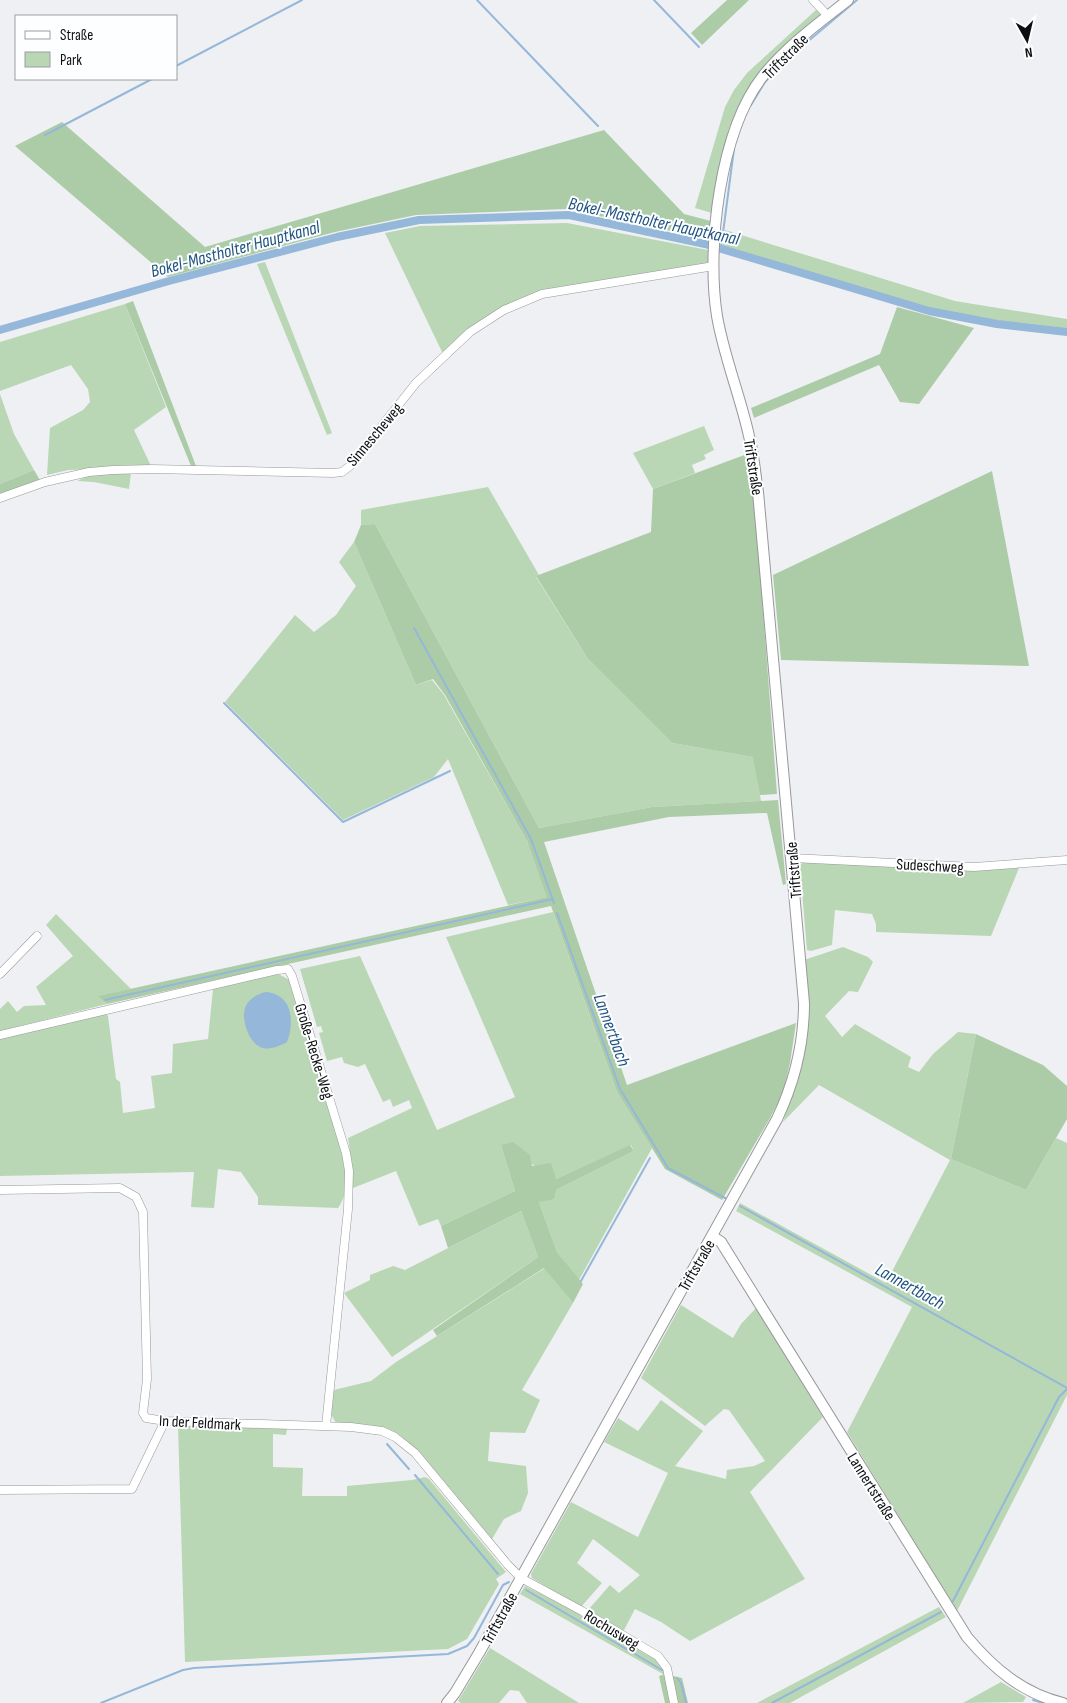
<svg xmlns="http://www.w3.org/2000/svg" width="1067" height="1703" font-family="'Sofia Sans Condensed',sans-serif">
  <style>
    .green { fill: #b9d7b4 }
    .forest { fill: #accca7 }
    .water { fill: #95b7d9 }
    .lines { fill: none; stroke-linecap: round; stroke-linejoin: round }
    .stream { stroke: #95b7d9; stroke-width: 2 }
    .canal { stroke: #95b7d9; stroke-width: 8 }
    .street-casing { stroke: #98989b; stroke-width: 9 }
    .secondary-casing { stroke: #98989b; stroke-width: 12 }
    .street { stroke: #fff; stroke-width: 8 }
    .secondary { stroke: #fff; stroke-width: 10 }
    .labels { text-anchor: middle; stroke-width: 4; stroke-linejoin: round; paint-order: stroke }
    .street-label { font-size: 16px; fill: #0e0e0f; stroke: #fdfeff }
    .water-label { font-size: 18px; font-style: italic; fill: #225480; stroke: #fdfeff }
  </style>
  <rect width="100%" height="100%" fill="#eff0f3"/>
  <path class="green" d="M817,9L824,15L759,74L740,103L729,128L722,158L712,213L695,208L725,107L734,90L747,73Z
    M567,223L708,250V262L700,265L565,287L502,308L443,354L385,233L420,226Z
    M725,230L955,301L1067,319V329L997,323L929,309L723,246Z
    M265,262L332,433L327,435L257,264Z
    M125,304L166,407L134,430L151,466L68,470L47,475L50,428L83,410L90,402L88,389L71,365L0,391V342Z
    M0,394L14,434L34,470L0,484Z
    M704,426L714,450L704,455L706,459L692,465L695,473L653,489L633,453Z
    M113,473H131L129,489L94,482L77,481L90,475Z
    M488,487L539,575L536,577L588,659L672,743L754,757L761,801L652,807L539,828L375,524L361,525V510Z
    M354,542L416,685L432,680L444,695L527,841L548,897L508,905L448,759L434,777L343,820L225,702L295,615L314,632L336,615L356,586L339,562Z
    M804,862L973,870L1019,868L991,936L876,932V924L872,914L835,910L832,945L811,951L807,950L800,867L801,864Z
    M553,912L617,1092L652,1148L579,1280L557,1252L539,1202L556,1190L634,1151L631,1145L556,1179L501,1145L515,1191L441,1226L438,1219L419,1226L396,1171L353,1188V1171L348,1138L412,1108L409,1100L393,1107L390,1099L383,1102L365,1064L358,1067L344,1063L342,1057L327,1061L319,1033L323,1032L321,1026L317,1027L300,969L360,956L437,1130L515,1097L446,937Z
    M56,914L131,989L99,996L107,1004L0,1031V1009L8,1001L17,1012L24,1006L46,1005L36,987L73,956L46,925Z
    M843,947L868,957L873,962L858,992L849,991L825,1016L842,1037L855,1024L911,1057L908,1067L919,1072L933,1054L958,1032L976,1034L951,1159L1026,1190L1056,1138L1067,1143V1395L957,1611L847,1432L912,1307L736,1211L740,1203L886,1283L950,1160L819,1085L783,1122C797,1085 811,1042 809,1002C808,988 806,974 804,960Z
    M278,974L290,980L342,1151C346,1171 350,1191 338,1208L258,1205V1197L241,1172L218,1169L214,1208L191,1207L194,1172L0,1176V1039L105,1013L108,1016L116,1079L120,1082L123,1113L155,1108L151,1076L172,1073L173,1044L208,1039L213,989Z
    M521,1211L538,1257L392,1357L344,1293L370,1280V1275L393,1266L405,1270Z
    M545,1268L573,1303L522,1390L540,1400L525,1433L490,1432L488,1461L526,1466L528,1493L521,1511L504,1519L492,1539L417,1450L399,1434L370,1425L336,1423L331,1414L334,1390L371,1381L396,1362Z
    M681,1305L733,1338L741,1324L756,1308L823,1417L750,1492L805,1579L690,1641L661,1622L635,1609L623,1632L588,1610L610,1585L619,1593L640,1575L593,1539L577,1563L602,1583L581,1607L532,1578L531,1574L571,1502L638,1537L668,1473L604,1442L618,1418L638,1431L661,1400L703,1431L675,1466L726,1479L727,1470L754,1466L765,1461L729,1410L724,1409L705,1426L641,1378Z
    M189,1425L287,1429L286,1435L273,1434V1467L303,1468L302,1496H347V1486L412,1480L425,1477L429,1479L506,1572L496,1579L499,1584L467,1639L448,1649L185,1662L178,1426Z
    M525,1586L580,1614L655,1659L663,1669L665,1674H663L520,1594Z
    M939,1607L946,1617L790,1703H757Z
    M490,1648L579,1703H527L519,1691L510,1690L499,1703H461L458,1701Z
    M1001,1682L1026,1697L1023,1702L963,1703Z"/>
  <path class="forest" d="M727,0H749L702,45L691,33Z
    M62,122L205,247L604,130L684,214L711,221L709,239L566,209L416,215L335,232L168,277L15,146Z
    M133,301L196,466H191L125,304Z
    M897,307L974,328L919,404L900,402L879,365L754,418L751,408L880,354Z
    M747,454L754,492L777,794L760,795L753,757L672,743L588,659L536,576L651,532L653,489Z
    M34,470L40,480L0,494V484Z
    M992,471L1029,666L781,660L773,575Z
    M375,524L539,828L652,807L778,800L786,884L783,885L767,813L669,817L544,842L627,1085L796,1023L790,1063L783,1093L770,1118L722,1200L665,1169L617,1092L551,906L107,1004L98,996L547,897L527,841L445,695L433,679L416,685L354,542L361,525Z
    M976,1034L1043,1065L1067,1086V1119L1026,1190L951,1159Z
    M513,1142L530,1155L532,1166L551,1163L556,1179L630,1145L634,1151L556,1190L554,1199L539,1202L557,1252L583,1284L573,1303L544,1268L437,1336L433,1330L538,1257L521,1211L448,1248L441,1226L515,1191L501,1145Z
    M665,1674L682,1678L688,1703H665L659,1676Z"/>
  <path class="water" d="M266,992C292,994 295,1022 287,1042C280,1046 269,1051 260,1047C249,1042 241,1020 245,1008C248,999 257,994 266,992Z"/>
  <g class="lines">
    <path class="stream" d="M477,0L598,126
      M654,0L699,47
      M176,66L302,0
      M751,105L765,82L781,64L857,0
      M45,135L152,79
      M721,248L734,149
      M414,628L531,839L554,903
      M224,703L343,822L450,771
      M557,913L620,1089L668,1168L727,1199
      M105,1000L553,899
      M740,1206L1067,1388
      M581,1281L650,1158
      M387,1444L409,1469
      M415,1475L498,1574
      M526,1590L662,1670
      M953,1601L1059,1397L1067,1389
      M677,1678L681,1683L686,1703
      M1033,1700L1043,1703
      M101,1703L183,1670L194,1668L448,1654L467,1646L474,1638L503,1585L509,1582
      M772,1703L941,1612"/>
    <path class="canal" d="M0,330L169,281L337,237L419,220L569,215L705,244L929,311L997,324L1067,332"/>
    <g class="street-casing">
      <path id="street" d="M813,0L828,16
        M0,498L45,482L89,472L113,470L151,469L333,473L342,472L350,466L416,383L470,332L504,310L542,294L714,266
        M792,858L974,867L1067,860
        M0,974L37,936
        M0,1035L277,970L288,969L292,976L346,1153L349,1171L348,1209L326,1426
        M0,1190L120,1188L136,1197L143,1212L147,1379L143,1413L146,1418L165,1421L351,1427L382,1431L395,1437L415,1453L508,1565L521,1578L582,1611L658,1656L667,1668L674,1703
        M0,1490L132,1489L165,1421"/>
    </g>
    <g class="secondary-casing">
      <path id="secondary" d="M712,1236L721,1242L967,1637C993,1668 1022,1693 1063,1703
        M447,1703L455,1693L479,1653L777,1119C795,1081 804,1045 804,1003L758,492C755,474 754,454 749,436C740,395 724,357 717,316C706,248 720,130 763,76C787,46 819,23 848,0"/>
    </g>
    <use href="#street" class="street"/>
    <use href="#secondary" class="secondary"/>
  </g>
  <g class="labels">
    <g class="street-label">
      <text transform="translate(785 56) rotate(-45)" y="6">Triftstraße</text>
      <text transform="translate(374 434) rotate(-50)" y="6">Sinnescheweg</text>
      <text transform="translate(754 467) rotate(81)" y="6">Triftstraße</text>
      <text transform="translate(930 865) rotate(3)" y="6">Sudeschweg</text>
      <text transform="translate(793 870) rotate(-95)" y="6">Triftstraße</text>
      <text transform="translate(315 1051) rotate(73)" y="6">Große-Recke-Weg</text>
      <text transform="translate(696 1265) rotate(-60)" y="6">Triftstraße</text>
      <text transform="translate(200 1422) rotate(3)" y="6">In der Feldmark</text>
      <text transform="translate(872 1486) rotate(58)" y="6">Lannertstraße</text>
      <text transform="translate(499 1618) rotate(-61)" y="6">Triftstraße</text>
      <text transform="translate(612 1629) rotate(31)" y="6">Rochusweg</text>
    </g>
    <g class="water-label">
      <text transform="translate(654 221) rotate(12)" y="6">Bokel-Mastholter Hauptkanal</text>
      <text transform="translate(235 249) rotate(-15)" y="6">Bokel-Mastholter Hauptkanal</text>
      <text transform="translate(612 1030) rotate(70)" y="6">Lannertbach</text>
      <text transform="translate(910 1286) rotate(29)" y="6">Lannertbach</text>
    </g>
  </g>
  <rect x="15" y="15" width="162" height="65" fill="#fdfeff" stroke="#9d9e9f"/>
  <rect x="25" y="31" width="25" height="8" fill="#ffffff" stroke="#9d9e9f"/>
  <text x="60" y="40" font-size="15" fill="#0e0e0f">Straße</text>
  <rect x="25" y="52" width="25" height="15" fill="#b9d7b4" stroke="#9d9e9f"/>
  <text x="60" y="65" font-size="15" fill="#0e0e0f">Park</text>
  <g transform="translate(1027 40) rotate(172)" stroke="#fdfeff" stroke-width="4" paint-order="stroke">
  <path d="M0-4L9 19L0 12L-9 19Z" fill="#0e0e0f"/>
  <text y="-8" font-size="14" font-weight="bold" text-anchor="middle" fill="#0e0e0f">N</text>
  </g>
</svg>
